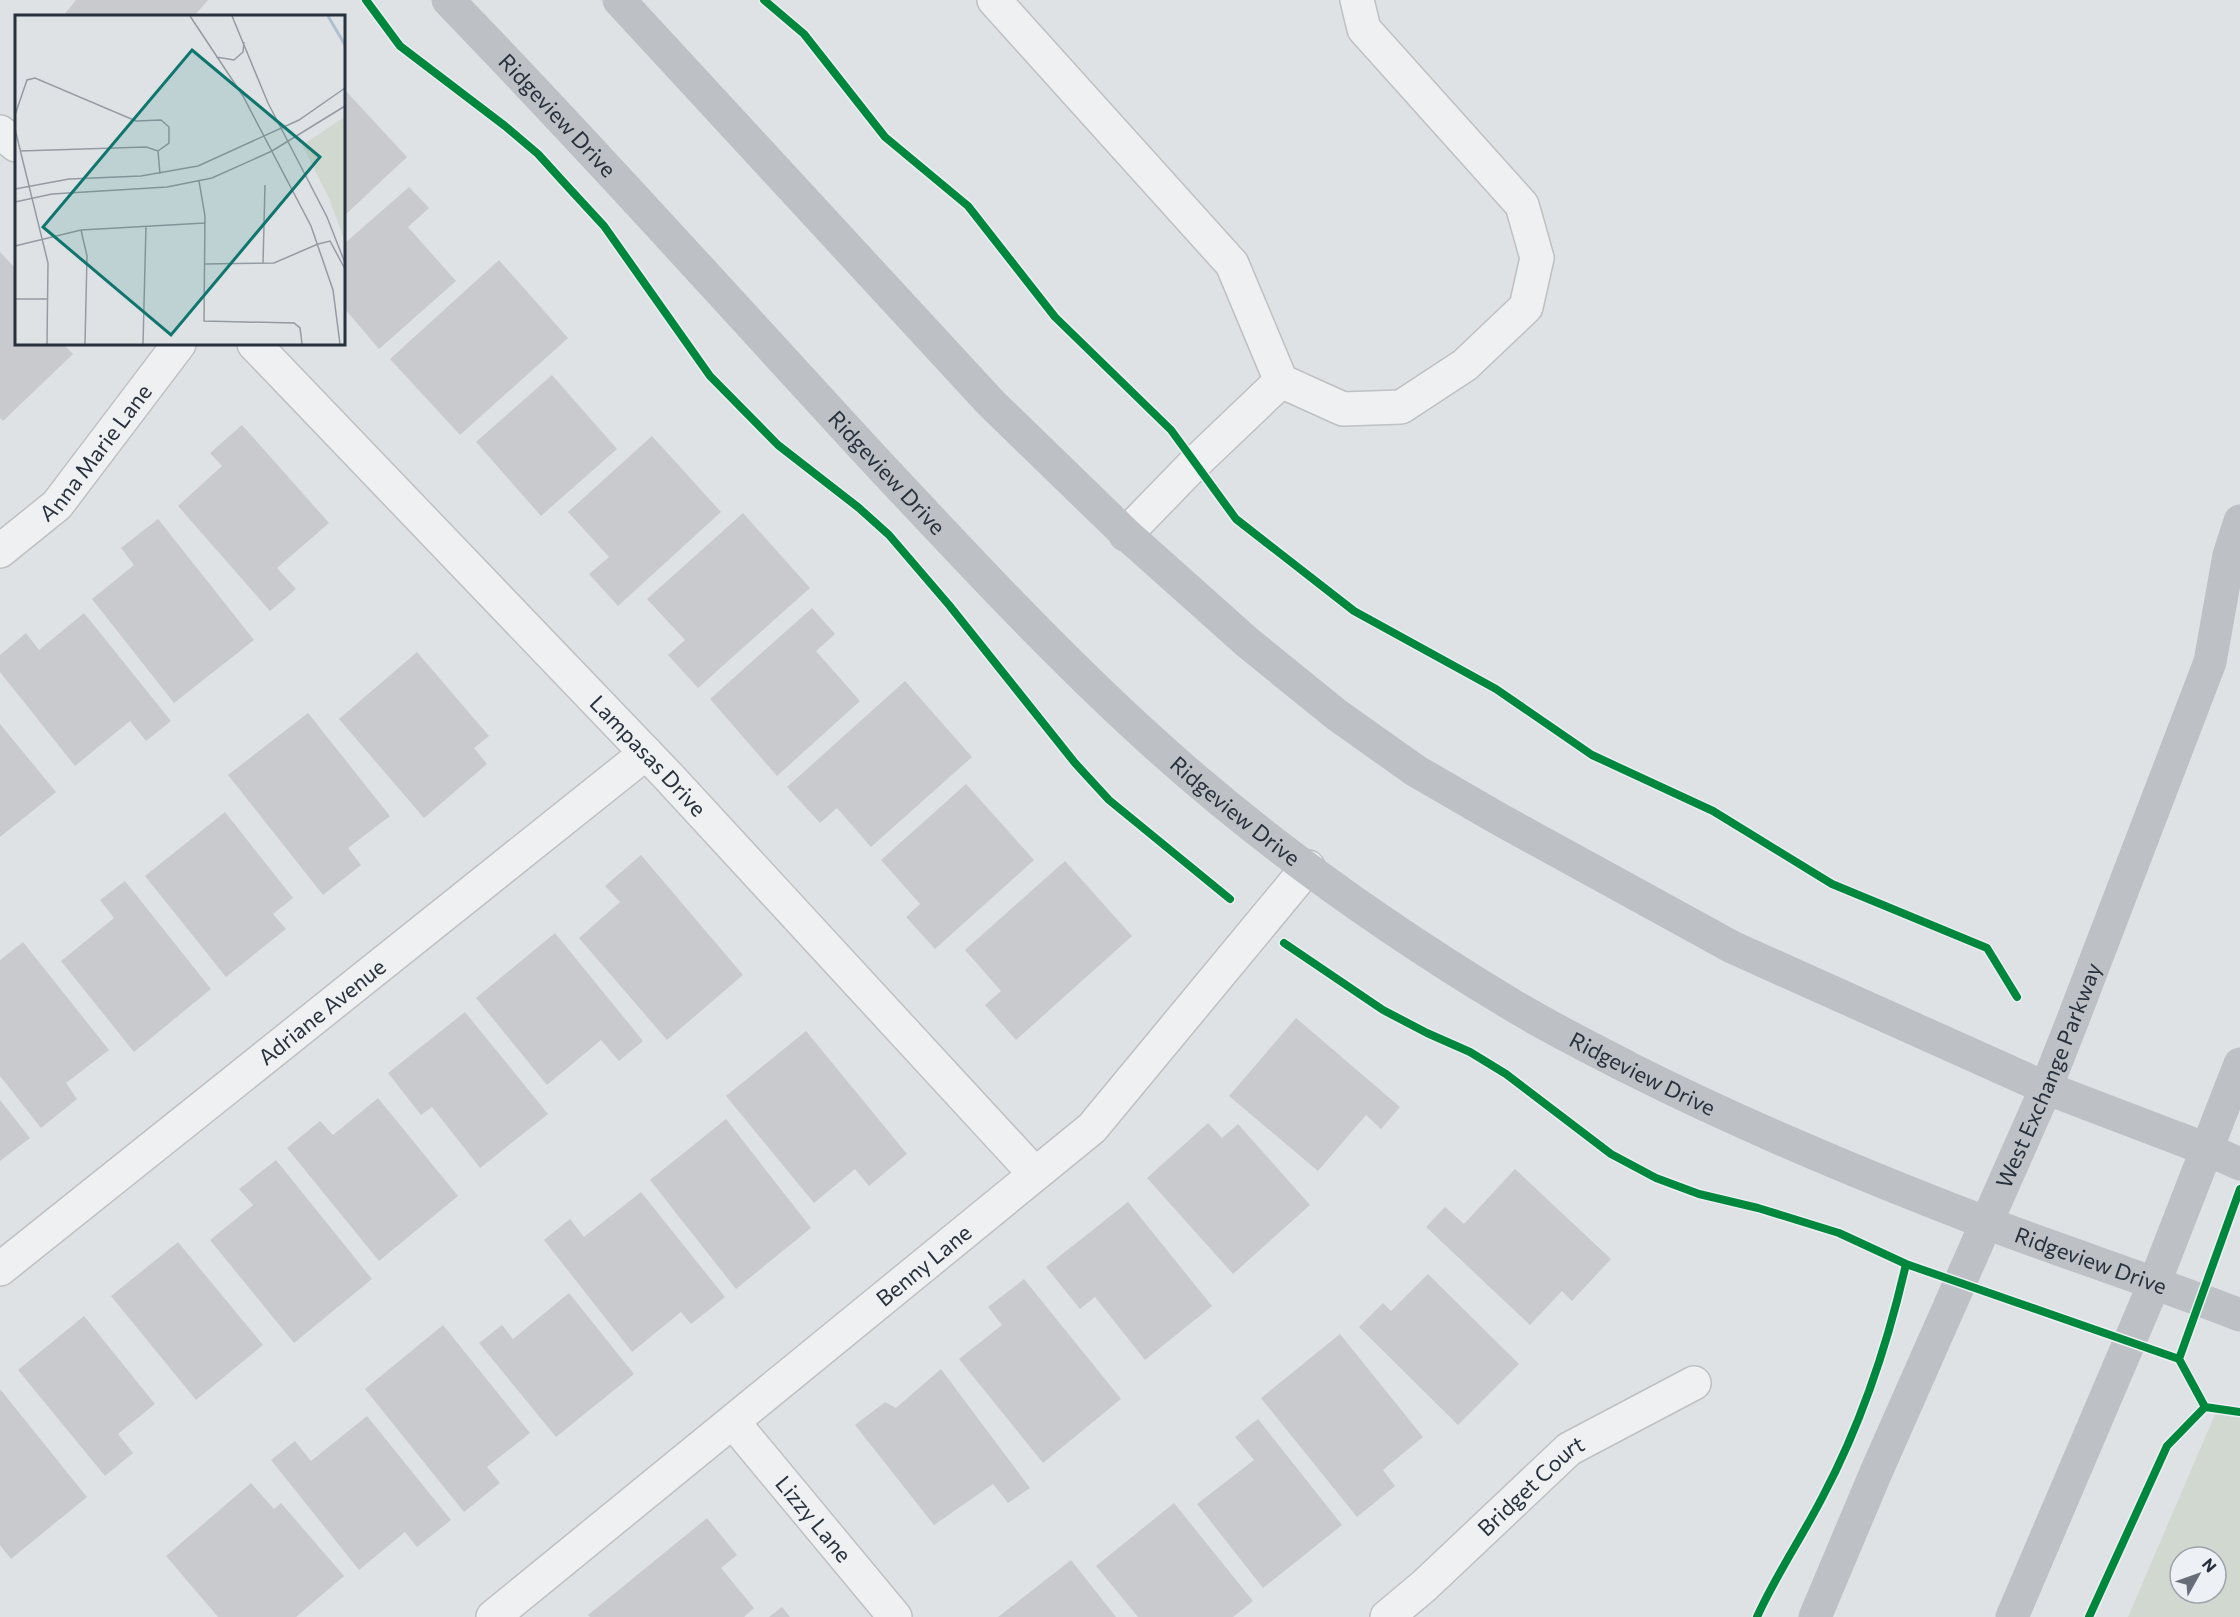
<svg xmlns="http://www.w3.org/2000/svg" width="2240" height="1617" font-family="Commissioner,sans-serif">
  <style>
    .green { fill: #d0d8d0; fill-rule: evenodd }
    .building { fill: #c8cacd }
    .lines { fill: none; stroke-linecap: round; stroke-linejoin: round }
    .street-casing { stroke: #bec0c3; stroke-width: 36 }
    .street { stroke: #eff0f1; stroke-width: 33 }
    .secondary { stroke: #bdc0c4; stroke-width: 33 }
    .cycleway-casing { stroke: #edf0f4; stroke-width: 11 }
    .cycleway { stroke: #00873e; stroke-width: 8 }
    .labels { text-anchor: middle; stroke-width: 4.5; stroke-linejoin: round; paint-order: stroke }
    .street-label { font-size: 22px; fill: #27303d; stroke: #edf0f4 }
    .inset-river { fill: none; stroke: #aebfcf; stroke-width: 3 }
    .inset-road { fill: none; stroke: #959ba2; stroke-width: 1.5 }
    .view { fill: #0f766e; fill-opacity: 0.15; stroke: #0f766e; stroke-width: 3 }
    .inset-edge { fill: none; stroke: #27303d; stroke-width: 3 }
  </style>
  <rect width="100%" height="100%" fill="#dfe2e5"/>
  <path class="green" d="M2219,1405L2240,1413V1617H2128ZM2180,1557H2216V1593H2180Z"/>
  <path class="building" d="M76,0H208L194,16H63Z
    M344,89L407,157L344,216Z
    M409,187L429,208L408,227L456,281L379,349L344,308V244Z
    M0,252L16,269V344H63L73,354L3,421L0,418Z
    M499,260L568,338L460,435L390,359Z
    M552,375L617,449L541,516L476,442Z
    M242,425L329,523L277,568L296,589L270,611L178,506L222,466L210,453Z
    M652,436L721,512L618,606L589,574L609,557L568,512Z
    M743,513L810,588L698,688L668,655L685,640L647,599Z
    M158,519L254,640L174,703L92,599L134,565L121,548Z
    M812,608L835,634L816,651L860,701L777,776L710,699Z
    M84,613L171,721L146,741L130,721L75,766L0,672V655L26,633L39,650Z
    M417,652L489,736L474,748L487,764L424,818L339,719Z
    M905,681L972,757L871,847L837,808L820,823L787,787Z
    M308,713L390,816L348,848L361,865L323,895L228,775Z
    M0,724L56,792L0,837Z
    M966,784L1034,860L935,949L906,917L920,904L881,860Z
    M225,812L293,898L273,914L286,929L226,977L145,876Z
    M641,855L743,975L667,1040L579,938L620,902L605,886Z
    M1065,861L1132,936L1016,1040L985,1005L1001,991L965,950Z
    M125,881L211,989L134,1052L61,961L114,918L100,900Z
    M555,933L643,1041L619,1061L601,1040L547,1085L476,998Z
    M23,942L109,1050L66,1083L77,1099L41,1128L0,1076V960Z
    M465,1012L548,1114L480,1168L432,1107L421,1115L388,1073Z
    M1296,1018L1400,1107L1381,1129L1366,1115L1318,1171L1229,1096Z
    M806,1031L907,1154L869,1186L855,1169L814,1203L726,1096Z
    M378,1098L458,1196L379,1261L287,1148L320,1121L333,1135Z
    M0,1100L30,1138L0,1161Z
    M726,1119L811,1228L736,1289L650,1180Z
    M1208,1123L1222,1138L1238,1124L1310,1205L1233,1274L1147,1178Z
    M276,1160L372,1279L294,1343L210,1240L253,1205L239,1189Z
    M1515,1169L1611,1259L1572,1301L1562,1291L1530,1325L1426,1227L1445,1207L1464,1224Z
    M641,1192L725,1297L691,1324L681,1312L632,1352L544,1240L570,1219L584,1237Z
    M1128,1202L1212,1306L1145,1360L1095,1297L1080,1309L1046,1267Z
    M178,1242L263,1345L196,1400L111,1296Z
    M1428,1274L1519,1364L1458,1425L1359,1327L1383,1303L1391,1311Z
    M1024,1279L1121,1399L1043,1463L959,1359L1002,1325L988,1307Z
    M569,1293L634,1374L556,1437L479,1343L502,1325L513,1339Z
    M84,1316L155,1404L118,1434L133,1453L105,1476L18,1370Z
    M443,1325L530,1433L487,1467L500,1483L464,1512L365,1389Z
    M1340,1334L1423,1437L1383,1470L1395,1486L1357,1517L1261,1398Z
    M941,1369L1030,1488L1008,1503L993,1484L934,1525L855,1425L885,1402L896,1408Z
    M0,1389L87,1497L11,1559L0,1545Z
    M367,1416L451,1520L417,1547L405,1532L359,1570L271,1460L295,1441L311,1461Z
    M1258,1419L1342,1525L1263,1588L1197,1504L1254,1460L1235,1437Z
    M251,1483L274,1509L281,1503L344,1576L296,1617H218L166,1556Z
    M1174,1503L1253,1601L1233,1617H1138L1096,1566Z
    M707,1518L737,1555L721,1568L754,1608L744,1617H590L588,1615Z
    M1071,1560L1116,1617H998Z
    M782,1607L790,1617H769Z"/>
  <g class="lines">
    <g class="street-casing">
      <g id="street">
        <path d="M994,0L1232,264L1281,381L1343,409L1401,407L1465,365L1526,307L1537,258L1522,205L1364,29L1357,0"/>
        <path d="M0,132L16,145"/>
        <path id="s1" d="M254,344L668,776L1035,1174"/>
        <path d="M1126,534L1195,463L1281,381"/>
        <path id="s2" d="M0,551L57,505L179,344"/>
        <path id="s3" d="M0,1269L646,753"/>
        <path id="s4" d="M733,1422L895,1617"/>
        <path id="s5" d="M493,1617L1092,1128L1308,867"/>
        <path id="s6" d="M1387,1617L1424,1586L1569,1449L1694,1383"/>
      </g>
    </g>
    <use href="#street" class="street"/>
    <g class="secondary">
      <path id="s7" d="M448,0C593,150 732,305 873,458C961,552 1049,647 1144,734C1255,836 1380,925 1509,1003C1548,1027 1589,1047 1629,1068C1744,1126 1864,1176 1984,1222C2069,1254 2155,1282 2240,1315"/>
      <path d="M619,0L991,403L1126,534L1247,642L1337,715L1416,771L1499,819L1732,947L2046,1088L2206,1149L2240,1164"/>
      <path id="s8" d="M1815,1617L1877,1470L2046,1088L2072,1022L2210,662L2229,555L2240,521"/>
      <path d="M2012,1617L2155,1282L2240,1064"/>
    </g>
    <g class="cycleway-casing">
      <path id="cycleway" d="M366,0L400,46L505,126L538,154L568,187L604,226L710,376L778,445L859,508L889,535L949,605L1075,763L1109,800L1230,899
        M764,0L804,34L885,137L968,206L1055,317L1171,430L1236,519L1354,611L1496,689L1592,755L1713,811L1832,884L1987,948L2017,997
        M1284,943L1383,1010L1427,1033L1470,1052L1506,1074L1611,1154L1656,1178L1699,1194L1758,1208L1839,1233L1906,1264C1888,1343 1861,1424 1823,1496C1802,1537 1776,1575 1757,1617
        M1906,1264L2179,1359L2205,1407L2240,1412
        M2179,1359L2240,1189
        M2089,1617L2167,1446L2205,1407"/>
    </g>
    <use href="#cycleway" class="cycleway"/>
  </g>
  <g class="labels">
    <g class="street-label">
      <text dy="8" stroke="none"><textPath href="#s7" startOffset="159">Ridgeview Drive</textPath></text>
      <text dy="8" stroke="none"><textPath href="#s2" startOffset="138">Anna Marie Lane</textPath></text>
      <text dy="8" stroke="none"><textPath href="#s7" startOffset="645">Ridgeview Drive</textPath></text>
      <text dy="8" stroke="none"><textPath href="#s1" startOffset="570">Lampasas Drive</textPath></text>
      <text dy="8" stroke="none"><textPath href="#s7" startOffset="1131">Ridgeview Drive</textPath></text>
      <text dy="8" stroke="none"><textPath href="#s3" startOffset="412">Adriane Avenue</textPath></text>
      <text dy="8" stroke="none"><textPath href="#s7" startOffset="1617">Ridgeview Drive</textPath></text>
      <text dy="8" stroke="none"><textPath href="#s8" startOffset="590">West Exchange Parkway</textPath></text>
      <text dy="8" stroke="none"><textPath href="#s7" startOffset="2103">Ridgeview Drive</textPath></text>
      <text dy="8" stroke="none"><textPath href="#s5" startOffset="556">Benny Lane</textPath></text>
      <text dy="8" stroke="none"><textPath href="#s6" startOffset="195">Bridget Court</textPath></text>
      <text dy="8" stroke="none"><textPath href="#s4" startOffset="126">Lizzy Lane</textPath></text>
    </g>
  </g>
  <g transform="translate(15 15)">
    <rect width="330" height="330" fill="#dfe2e5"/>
    <path d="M330,102V227L314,183L287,130Z" fill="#d0d8d0"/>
    <path class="inset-river" d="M313,1L330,30"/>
    <path class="inset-road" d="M175,1L228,81L296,211L318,275L325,329M217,1L253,88L312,202L330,248M201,42L219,45L228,37L229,27M0,100L12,65L20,63L121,106L146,105L154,112V128L143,136L131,132L5,136M0,114L33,248L32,329M143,136L145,159M184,166L190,201L189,306L279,308L285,313L287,329M0,174L54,164L126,161L183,151L284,105L330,73M0,187L37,179L152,172L197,163L257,136L330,91M66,215L72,241L70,329M303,229L315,226L330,254M0,231L66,215L190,208M189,249L259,248L303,229M248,249L250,170M0,284H33M128,329L131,211"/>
    <path class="view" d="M177,35L305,142L156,320L28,212Z"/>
    <rect width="330" height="330" class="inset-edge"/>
  </g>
  <g transform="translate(2198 1575) rotate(50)"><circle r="28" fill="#edf0f4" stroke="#9ea3ab" stroke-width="1.5"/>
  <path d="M0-4.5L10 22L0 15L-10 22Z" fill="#676e78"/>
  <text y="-9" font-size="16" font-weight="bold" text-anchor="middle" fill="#27303d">N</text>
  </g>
</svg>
